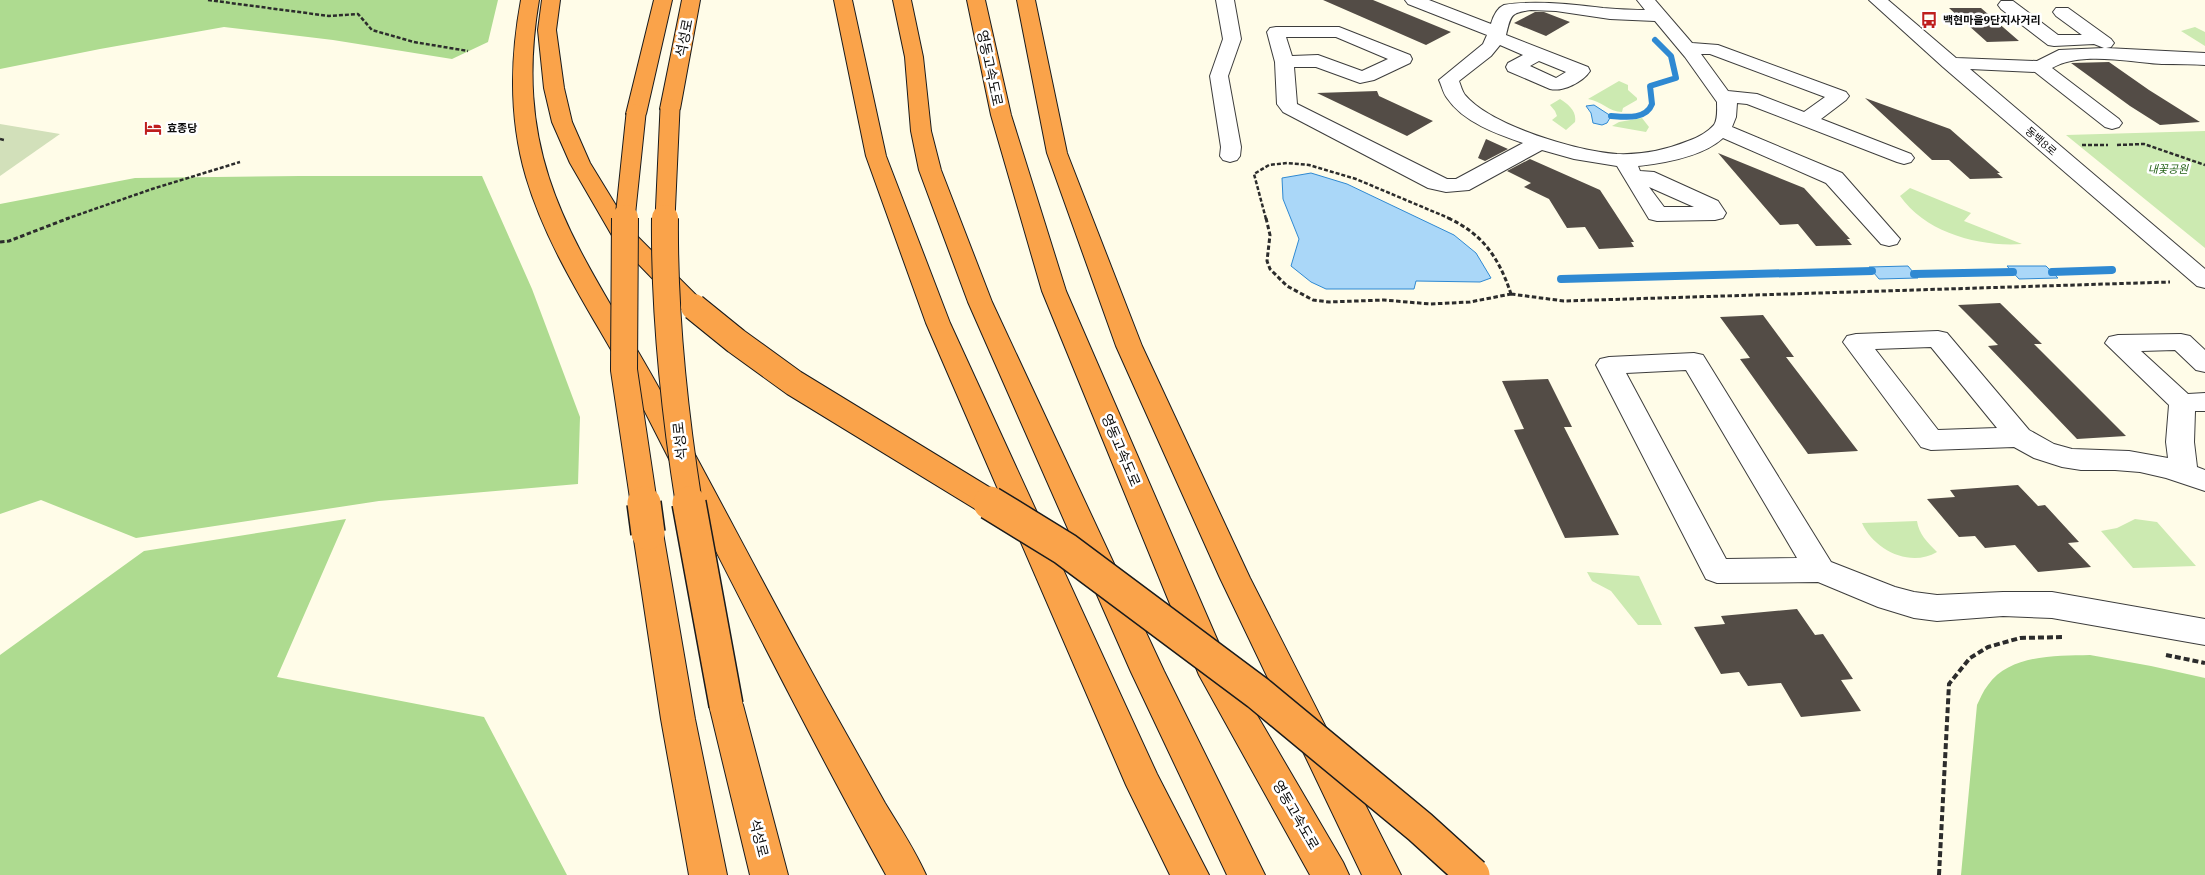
<svg xmlns="http://www.w3.org/2000/svg" width="2205" height="875" font-family="'IBM Plex Serif','Noto Sans KR',serif">
  <style>
    .green { fill: #cceab1 }
    .forest { fill: #aedb90 }
    .cemetery { fill: #d2e0ba }
    .water { fill: #aad7f8; stroke: #2f89d2 }
    .lines { fill: none; stroke-linecap: round; stroke-linejoin: round }
    .stream-far1 { stroke: #2f89d2; stroke-width: 6 }
    .stream { stroke: #2f89d2; stroke-width: 8 }
    .building { fill: #534c46 }
    .minor-casing { stroke: #3d3d3d; stroke-width: 2 }
    .highway-casing { stroke: #1b1b1b; stroke-width: 2 }
    .path-far2 { stroke: #2c2c2c; stroke-width: 2.5; stroke-dasharray: 4 2; stroke-linecap: butt }
    .path-far1 { stroke: #2c2c2c; stroke-width: 3; stroke-dasharray: 4.5 2.5; stroke-linecap: butt }
    .path { stroke: #2c2c2c; stroke-width: 4; stroke-dasharray: 6 3; stroke-linecap: butt }
    .minor { fill: #fff; fill-rule: evenodd }
    .highway { fill: #faa34a; fill-rule: evenodd }
    .highway-bridge-far2-casing { stroke: #1b1b1b; stroke-width: 21; stroke-linecap: butt }
    .highway-bridge-far1-casing { stroke: #1b1b1b; stroke-width: 28; stroke-linecap: butt }
    .highway-bridge-casing { stroke: #1b1b1b; stroke-width: 36; stroke-linecap: butt }
    .highway-bridge-far2 { stroke: #faa34a; stroke-width: 19 }
    .highway-bridge-far1 { stroke: #faa34a; stroke-width: 26 }
    .highway-bridge { stroke: #faa34a; stroke-width: 33 }
    .labels { text-anchor: middle; stroke-width: 5; stroke-linejoin: round; paint-order: stroke }
    .far-poi-label { font-size: 11px; font-weight: bold; fill: #0a0a0a; stroke: #fff; text-anchor: start }
    .far-street-label { font-size: 11px; fill: #0a0a0a; stroke: #fff }
    .far-park-label { font-size: 11px; font-style: italic; fill: #256319; stroke: #fff }
    .street-label { font-size: 14px; fill: #0a0a0a; stroke: #fff }
  </style>
  <rect width="100%" height="100%" fill="#fffce8"/>
  <path class="green" d="M2195,27L2205,32V46L2181,31Z
    M1619,81L1628,85V90L1637,98V100L1623,108L1622,112C1609,112 1602,101 1588,99Z
    M1560,99C1568,104 1577,111 1575,122L1566,130L1552,120L1557,116L1555,111L1550,105Z
    M1642,118L1649,127L1646,132L1612,126L1619,122Z
    M2205,131V248L2066,135Z
    M1910,188L1971,213L1964,221L2022,244C1979,247 1926,233 1900,196Z
    M2135,519L2157,522L2196,566L2133,568L2101,531L2117,528Z
    M1917,521C1919,534 1927,542 1937,552C1910,568 1874,550 1862,523Z
    M1587,572L1639,576L1662,625H1638L1611,591L1592,581Z"/>
  <path class="forest" d="M0,0H498L488,42L452,59L333,40L224,27L100,49L0,69Z
    M300,176H482L532,289L580,417L578,484L379,501L136,538L41,500L0,514V204L135,178Z
    M346,519L277,677L484,717L567,875H0V655L144,551Z
    M2090,655L2151,666L2205,678V875H1961L1977,705C1980,699 1983,691 1988,685C2010,654 2055,656 2090,655Z"/>
  <path class="cemetery" d="M0,124L60,134L0,176Z"/>
  <path class="water" d="M1594,105L1611,116L1607,123L1602,125L1593,123L1591,113L1586,106Z
    M1311,173L1347,184L1454,235L1476,253L1491,278L1480,282L1416,281L1414,289H1326L1311,282L1291,266L1299,239L1283,199L1282,178Z
    M1908,266L1918,278L1879,279L1869,267Z
    M2046,266L2058,278L2019,279L2007,266Z"/>
  <g class="lines">
    <path class="stream-far1" d="M1611,116C1625,117 1646,120 1652,104L1650,86L1676,78L1671,56L1655,40"/>
    <path class="stream" d="M2052,272L2112,270
      M1914,274L2013,272
      M1561,279L1872,271"/>
  </g>
  <path class="building" d="M1323,0H1373L1451,32L1426,45Z
    M1949,8H1981L2019,41L1987,42Z
    M1535,12H1544L1570,22L1546,36L1514,23Z
    M2109,62L2149,90L2200,122L2160,125L2130,106L2071,63Z
    M1377,91L1379,96L1433,121L1407,136L1317,93Z
    M1865,98L1950,129L2000,173H1997L2003,178L1970,179L1949,160H1932Z
    M1486,139L1508,149L1485,161L1478,158Z
    M1718,153L1804,188L1850,239H1847L1852,245L1816,246L1798,224L1780,225Z
    M1530,159L1600,190L1634,242H1631L1634,247L1599,249L1585,227L1567,228L1549,199L1524,187L1531,183L1507,171Z
    M2000,303L2042,344H2034L2126,436L2077,439L1988,346L1998,345L1958,305Z
    M1763,315L1794,357H1786L1858,451L1808,454L1740,359L1750,358L1720,317Z
    M1548,379L1572,427H1564L1619,535L1565,538L1514,430L1524,429L1502,381Z
    M2018,485L2038,506L2045,505L2079,542L2068,543L2091,567L2038,572L2015,545L1985,548L1975,536L1959,537L1927,499L1955,497L1950,490Z
    M1797,609L1815,635L1823,634L1853,679L1841,680L1861,711L1801,717L1781,683L1748,686L1739,672L1721,674L1694,627L1725,624L1721,616Z"/>
  <g class="lines">
    <g class="minor-casing">
      <path id="minor" d="M1216,0H1234L1241,39L1228,76L1241,147L1240,156L1237,160L1230,162L1223,160L1220,156L1221,147L1210,76L1223,39Z
        M1405,0H1429L1491,24C1493,17 1497,8 1504,5C1533,0 1573,4 1603,8C1617,9 1631,10 1645,10L1637,0H1655L1692,43L1718,45L1846,92L1849,96L1846,100L1821,119L1911,154L1914,158L1911,162L1904,164L1897,162L1747,104L1737,103L1736,117L1732,127L1842,173L1900,239L1897,244L1889,246L1881,244L1826,183L1723,138C1702,157 1665,163 1638,166L1640,171L1654,172L1718,201L1726,213L1723,218L1715,220L1657,221L1649,219L1617,166L1574,159L1542,150L1469,190L1446,192L1428,188L1283,112L1277,104L1275,62L1267,32L1270,28L1276,27H1339L1410,55L1412,59L1410,63L1374,80L1360,83L1316,67H1294L1297,104L1447,179H1456L1523,143C1497,134 1463,122 1447,98C1443,93 1442,86 1439,80L1483,44L1487,35L1408,4ZM1531,10L1556,11L1610,19L1655,21L1685,57L1717,102C1717,109 1718,119 1714,125C1708,132 1697,138 1688,141C1666,150 1641,155 1617,154C1577,151 1491,126 1465,95C1462,91 1461,86 1459,81L1491,56L1500,45L1523,55L1508,63L1506,67L1508,71L1550,89C1563,92 1583,82 1590,71L1588,67L1506,35C1511,15 1510,13 1531,10ZM1286,37H1336L1388,59L1362,71L1318,55L1292,56ZM1701,54H1710L1825,97L1804,112L1757,94L1728,91ZM1539,61L1566,72L1556,78L1530,66ZM1649,187L1694,207H1664Z
        M1869,0H1888L1956,58L2037,61L2059,50L2104,48L2094,44L2054,46L2048,45L2001,9L1998,5L2001,1H2013L2058,35H2082L2056,16L2053,12L2056,8H2068L2111,39L2114,43L2111,47L2106,48L2205,53V65C2191,64 2177,64 2162,64C2131,62 2080,51 2052,68L2119,119L2122,123L2119,127L2112,129L2105,127L2035,72L1970,69L2205,269V288L2197,286L1943,67Z
        M1938,331L1947,333L2029,430L2054,444L2072,449L2129,451L2168,458L2166,442L2169,405L2105,343L2109,337L2118,335L2181,334L2190,336L2205,350V372L2196,370L2175,350L2141,351L2188,394L2205,393V411H2195L2194,442L2197,467L2205,470V491L2166,478L2140,472L2115,470H2081L2062,467L2034,458L2014,447L1931,450L1921,447L1843,342L1847,336L1856,334ZM1931,347L1997,428L1938,430L1875,349Z
        M1694,353L1703,355L1831,562L1895,587L1914,592L1937,595L2003,592H2052L2205,619V645L2052,618L2003,616L1937,621L1914,618L1878,607L1818,582L1717,583L1706,579L1596,365L1600,359L1609,357ZM1686,370L1797,558L1726,559L1626,373Z"/>
    </g>
    <g class="highway-casing">
      <path id="highway" d="M521,0H539C510,171 583,251 660,390C716,492 769,595 825,696C845,732 865,767 885,803C899,826 915,850 926,875H886C800,720 721,560 640,402C602,328 550,258 526,177C509,119 510,59 521,0Z
        M542,0H560L556,30L564,88L572,122L590,163L631,230L703,302L706,307L703,312L694,315L685,312L614,239L570,163L552,122L544,88L538,30Z
        M654,0H672L646,114L643,118L636,120L629,118L626,114Z
        M682,0H700L680,109L677,113L670,115L663,113L660,109Z
        M834,0H852L886,156L950,323L1157,774L1209,875H1170L1126,785L926,323L866,156Z
        M893,0H911L923,57L931,131L941,170L992,302L1164,671L1265,875H1227L1131,672L968,302L919,170L911,131L905,57Z
        M967,0H985L1011,115L1066,291L1230,669L1343,862L1349,875H1310L1199,675L1042,291L991,115Z
        M1017,0H1035L1067,153L1142,346L1250,578L1401,875H1362L1220,578L1116,346L1047,153Z
        M648,522L659,525L663,533L695,719L727,875H689L661,719L633,533L637,525Z
        M726,691L738,695L743,705L788,875H750L709,705L714,695Z"/>
    </g>
    <path class="path-far2" d="M208,0L329,16L358,14L372,30L414,42L468,51
      M0,139L4,140
      M2082,145H2108
      M2117,145L2144,144L2205,165
      M66,219L152,189L240,162
      M1266,219L1254,174L1269,165L1287,163L1309,165L1356,179L1451,219"/>
    <path class="path-far1" d="M1266,218L1270,235L1267,261L1270,269L1287,286L1313,300L1329,302L1384,300L1430,304L1470,302L1511,294
      M1448,218C1483,234 1499,258 1511,294
      M0,242L9,241L69,218
      M1511,294L1564,301L2170,282"/>
    <path class="path" d="M2166,655L2205,663
      M1939,875L1949,684L1970,658L1988,647L2020,638L2064,637"/>
    <use href="#minor" class="minor"/>
    <use href="#highway" class="highway"/>
    <g class="highway-bridge-far2-casing">
      <path id="highway-bridge-far2" d="M625,219L636,114
        M665,219L670,109"/>
    </g>
    <g class="highway-bridge-far1-casing">
      <path id="highway-bridge-far1" d="M625,218L624,370L644,504
        M665,218C664,314 674,409 689,504
        M694,307L736,341L794,383L992,504"/>
    </g>
    <g class="highway-bridge-casing">
      <path id="highway-bridge" d="M644,503L648,533
        M689,503L726,705
        M990,503L1065,549L1258,693L1420,827L1473,875"/>
    </g>
    <use href="#highway-bridge-far2" class="highway-bridge-far2"/>
    <use href="#highway-bridge-far1" class="highway-bridge-far1"/>
    <use href="#highway-bridge" class="highway-bridge"/>
  </g>
  <defs>
    <g id="bus-bare" transform="scale(1.35)"><path d="M-5-6H5V4H4V6H2V4H-2V6H-4V4H-5ZM-3.5-4V0h7V-4ZM-3.5 1.2v1.5H-2V1.2ZM2 1.2v1.5H3.5V1.2Z" fill="#be1e1e" stroke="#fff" stroke-width="2.5" paint-order="stroke"/></g>
    <g id="hotel-bare" transform="scale(1.35)"><path d="M-6-4.5h1.5V1H6V5H4.5V3h-9V5H-6ZM-4 0a1.8 1.8 0 1 1 3.6 0ZM.5 0V-2.5h3Q6-2.5 6 0Z" fill="#be1e1e" stroke="#fff" stroke-width="2.5" paint-order="stroke"/></g>
  </defs>
  <g fill-rule="evenodd">
    <use href="#bus-bare" x="1929" y="20"/>
    <use href="#hotel-bare" x="153" y="128"/>
  </g>
  <g class="labels">
    <g class="far-poi-label">
      <text x="1943" y="24">백현마을9단지사거리</text>
      <text x="167" y="132">효종당</text>
    </g>
    <g class="far-street-label">
      <text transform="translate(2041 141) rotate(41)" y="4">동백8로</text>
    </g>
    <g class="far-park-label">
      <text x="2168" y="173">내꽃공원</text>
    </g>
    <g class="street-label">
      <text transform="translate(684 38) rotate(-79)" y="5">석성로</text>
      <text transform="translate(990 68) rotate(78)" y="5">영동고속도로</text>
      <text transform="translate(680 441) rotate(-96)" y="5">석성로</text>
      <text transform="translate(1121 450) rotate(67)" y="5">영동고속도로</text>
      <text transform="translate(1296 815) rotate(60)" y="5">영동고속도로</text>
      <text transform="translate(759 838) rotate(76)" y="5">석성로</text>
    </g>
  </g>
</svg>
